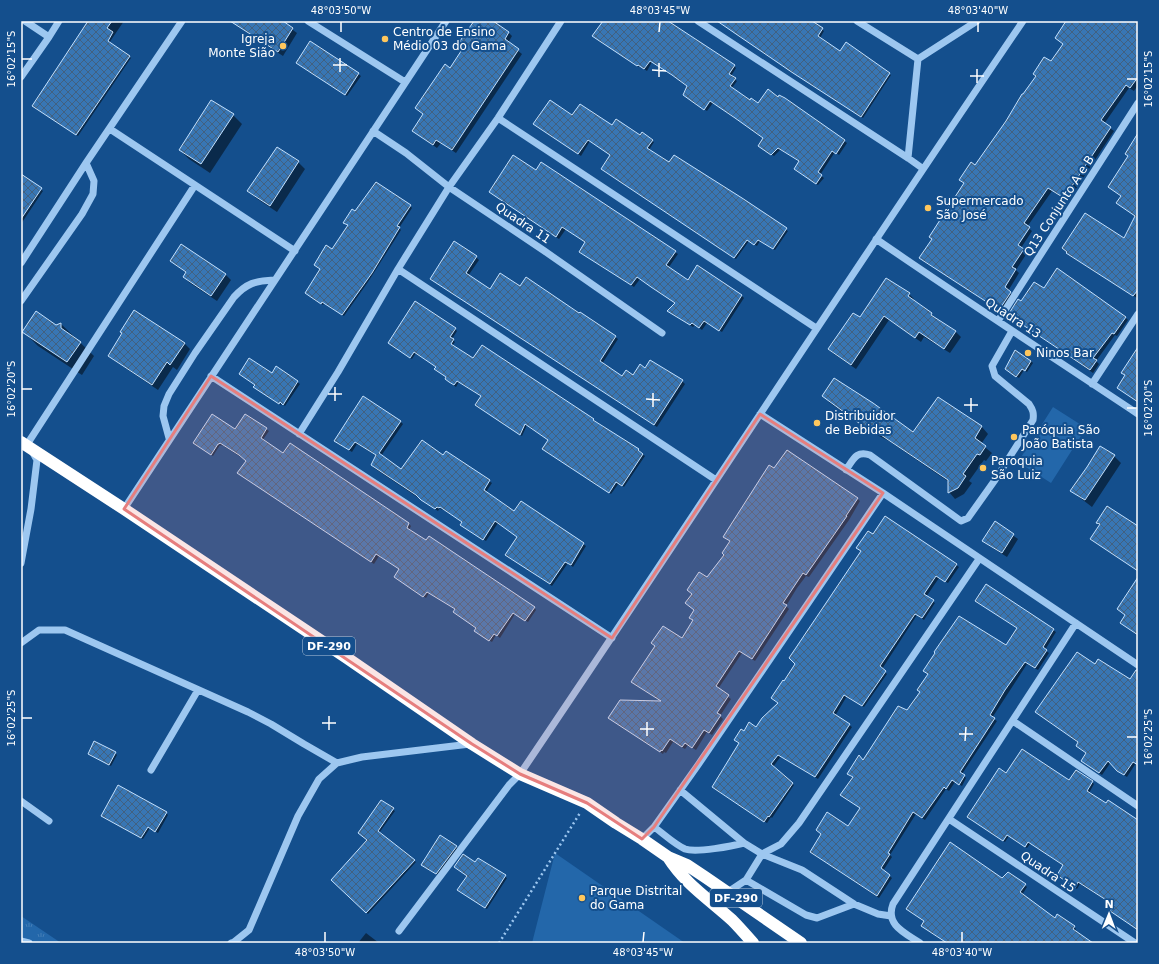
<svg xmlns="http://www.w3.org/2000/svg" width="1159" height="964" font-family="'DejaVu Sans',sans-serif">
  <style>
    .grass { fill: url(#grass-tufts) }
    .park { fill: #2367aa }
    .shadow { fill: #0007 }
    .building { fill: url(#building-cross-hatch); stroke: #c4e0fc }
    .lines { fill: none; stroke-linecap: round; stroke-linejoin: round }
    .path { stroke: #9dc7f0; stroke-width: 2.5; stroke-dasharray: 2 3; stroke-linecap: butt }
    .minor { stroke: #9dc7f0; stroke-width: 7 }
    .highway { stroke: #fff; stroke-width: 12 }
    .marked { fill: #e67e7e; fill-opacity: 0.2; stroke: #e67e7e; stroke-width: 3; stroke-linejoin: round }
    .ticks { fill: none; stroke: #fff; stroke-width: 1.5 }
    .poi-dot { fill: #ffc75d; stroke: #144f8d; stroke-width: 1.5 }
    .labels { text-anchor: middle; stroke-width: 4; stroke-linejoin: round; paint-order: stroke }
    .shield { fill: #144f8d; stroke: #b8cadd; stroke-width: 1 }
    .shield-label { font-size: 11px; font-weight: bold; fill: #fff }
    .poi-label { font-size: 12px; fill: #fff; stroke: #144f8d; text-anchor: start }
    .street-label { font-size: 12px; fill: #fff; stroke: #144f8d }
    .neatline { fill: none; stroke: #fff; stroke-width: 1.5 }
    .ticks-label { font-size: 10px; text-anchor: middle; fill: #fff }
  </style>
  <defs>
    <pattern id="grass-tufts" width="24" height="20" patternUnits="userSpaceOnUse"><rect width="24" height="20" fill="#2367aa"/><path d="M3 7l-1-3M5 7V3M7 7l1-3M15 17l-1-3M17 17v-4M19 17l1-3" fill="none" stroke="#447eb7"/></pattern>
    <pattern id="building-cross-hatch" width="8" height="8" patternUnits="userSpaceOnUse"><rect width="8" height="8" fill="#3876b4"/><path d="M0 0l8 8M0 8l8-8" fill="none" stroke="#426180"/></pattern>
  </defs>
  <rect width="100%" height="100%" fill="#144f8d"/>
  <path class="grass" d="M21,916L61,943H21Z"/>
  <path class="park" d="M1053,407L1086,428L1051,483L1018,462Z
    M555,853L685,943H532Z"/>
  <path class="shadow" d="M90,21H124L109,43L131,58L78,136L35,108Z
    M239,21H281L297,33L283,56L242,29L238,25Z
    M475,21H491L509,33L512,36L508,43L522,54L456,153L441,143L437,148L413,131L424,115L416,108L451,69L466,46Z
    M604,21H667L734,66L736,68L731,76L737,81L732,88L751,101L758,104L778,98L785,99L847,143L839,155L835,152L820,175L824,178L818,185L797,171L800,162L781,149L774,156L762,148L764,138L738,120L713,103L707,111L686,97L684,95L688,86L652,62L647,71L640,66L639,67L596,38Z
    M718,21H810L824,31L820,38L840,52L891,75L863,118Z
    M1073,21H1138V85L1134,91L1129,88L1104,124L1114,131L1068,201L1052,191L1027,227L1032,231L1021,248L1027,253L1016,270L1019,273L1008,291L1013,296L1003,313L924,261L933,240L930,237L975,166L1064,44Z
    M311,42L361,76L347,96L299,65Z
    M233,115L242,124L210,173L189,159L180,150Z
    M572,117L612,126L652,141L654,142L649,150L670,163L788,231L775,250L760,241L757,246L749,241L736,259L604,171L611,155L590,141L581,156L537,126Z
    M1138,146V296L1137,298L1070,256L1063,248L1124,239L1136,216L1122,196Z
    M277,148L298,162L305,169L277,212L256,198L249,191Z
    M536,172L675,252L678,254L669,267L688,281L742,296L744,298L722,332L707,323L702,330L695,325L693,327L671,313L676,303L640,279L634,287L583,254L586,242L566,229L559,239L493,194Z
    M21,175L43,191L21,224Z
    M410,206L412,208L399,228L401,230L368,282L344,316L325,303L323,305L308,295L333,250L349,226L347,224L356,213Z
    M476,257L479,260L468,276L490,291L521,288L579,315L615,337L618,339L602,364L623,377L633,376L646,369L651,361L682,381L685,384L657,427L434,281Z
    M171,261L225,274L231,280L217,301L190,283L184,277L187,273Z
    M1044,289L1125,317L1128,320L1117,336L1115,335L1096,361L1099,364L1093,373L1009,315L1021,303Z
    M909,294L914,299L913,301L931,314L936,319L956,332L961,337L950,353L924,337L921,342L889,320L856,369L834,354L829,349L860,318Z
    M61,324L94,356L82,375L38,346L24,332Z
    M455,329L457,331L452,339L455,342L452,346L474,360L593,420L638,449L640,451V452L645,456L624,487L619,483L611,494L545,450L549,440L527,425L522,436L478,406L482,397L459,382L456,387L448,381L447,377L437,367L416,353L412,359L391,345Z
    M185,344L190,349L177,370L173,367L158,390L115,361L109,356Z
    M1031,361L1033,363L1027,372L1024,370L1019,378L1008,371Z
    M276,368L300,384L285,406L282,403L281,405L257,389L272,375Z
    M824,396L914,434L938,398L982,427L988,434L981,444L992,453L986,461L984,460L969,481L972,483L964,494L955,499L949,492V482L889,441L871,432L830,403Z
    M245,415L269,431L262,441L283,455L290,445L409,524L411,526L409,530L534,607L536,610L528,622L515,614L500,638L496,635L492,642L477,633V628L456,610L429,593L426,598L397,579L400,569L379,556L374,564L241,475L247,461L222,445L221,446L220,445L213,456L196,445L235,430Z
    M400,421L403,424L381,456L401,470L444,456L489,481L492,483L486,492L515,512L583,544L586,546L573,567L568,563L552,586L509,557L518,537L498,523L486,541L464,527L463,522L443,509L442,510L440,508L438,511L374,468L372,465L377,456L357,444L352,452L337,443Z
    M1101,447L1114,456L1121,463L1092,507L1079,497L1072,490Z
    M775,470L857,498L860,501L849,520L809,577L806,576L797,588L786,606L789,609L755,661L742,653L718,689L731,699L720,716L723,719L712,735L707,732L696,750L688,745L685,749L673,742L666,753L664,752L663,754L610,718L662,702L636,685L682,640L694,621L695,611L707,579L725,555L731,542L724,537Z
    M885,517L959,567L948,583L939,578L926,597L935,603L924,620L917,615L882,669L887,674L864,707L847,696L835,716L852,727L818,779L781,756L773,767L794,785L772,818L771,817L767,823L715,789L740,744L744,733L757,729L779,703L785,683L862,552L858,548L873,535Z
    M995,523L1018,539L1007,557L988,545L984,541Z
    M1097,523L1138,528V571L1096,543L1091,539L1100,526Z
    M1138,579V636L1121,623L1126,616L1118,609Z
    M986,585L1056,632L1045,650L1049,653L1038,670L1027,664L992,718L997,721L962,774L966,778L962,786L955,782L949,791L946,789L925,820L916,814L890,855L892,857L883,871L892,878L879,898L813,854L849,827L861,808L853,778L848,773L863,761L908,712L1006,646L1017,628L976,601Z
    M1095,665L1130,681H1138V765L1136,763L1127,777L1121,773L1111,762L1102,775L1085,764L1083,761L1087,754L1077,746L1079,743L1036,712Z
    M115,753L117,755L111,766L89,754Z
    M1006,774L1069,781L1092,782L1094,784L1089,793L1138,822V929L1115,906L1080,884L1077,889L1060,877L1058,875L1064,866L1031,843L1027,848L1009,836L1005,842L970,819Z
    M382,802L395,811L379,833L416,862L368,914L332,880L369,840Z
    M166,813L168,815L158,833L150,828L143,839L104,817Z
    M456,847L458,849L438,875L424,867Z
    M478,860L507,878L487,909L459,890Z
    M1003,879L1025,885L1027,887L1022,895L1055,919L1074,927L1076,929L1075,931L1091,943H947L924,928Z
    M366,933L379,943H358Z"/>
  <path class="building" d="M88,21H112L107,28L113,32L108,41L130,56L76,135L32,106Z
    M230,21H283L293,28L278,52Z
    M474,21H493L509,32L505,39L519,49L452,150L436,140L433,145L412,131L423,114L415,108L445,64L450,68L465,45L460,41Z
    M603,21H668L735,65L729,74L736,78L730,86L750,100L751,98L758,103L768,89L778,97L779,95L785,98L845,140L836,154L832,151L818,172L822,175L816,184L794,169L799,161L778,148L771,155L758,146L763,138L735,118L710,101L704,110L683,95L687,86L672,75L650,61L644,69L638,65L637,66L592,36Z
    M717,21H812L823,28L818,36L840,51L846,42L890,73L861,117L793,73Z
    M1066,21H1138V77L1130,88L1126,85L1101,120L1111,127L1064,198L1048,188L1024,223L1030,227L1018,245L1024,249L1012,267L1016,269L1005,287L1011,292L999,310L919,258L932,239L929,237L964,183L959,180L971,162L975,165L1006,121L1022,94H1023L1036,76L1033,74L1044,57L1051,61L1063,44L1055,38Z
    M310,41L359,73L345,95L296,63Z
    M211,100L234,114L201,164L179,150Z
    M550,100L572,115L580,104L612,125L616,119L640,135L642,132L653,140L647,148L669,162L674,155L742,198L787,228L773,249L758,240L754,245L747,240L734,258L601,169L610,155L588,140L578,154L533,124Z
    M1138,133V290L1133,296L1066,253L1067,252L1062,248L1085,213L1124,238L1135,216L1116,203L1121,196L1108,187L1128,156L1125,154Z
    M277,147L299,161L270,206L247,191Z
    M513,155L536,170L541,162L676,251L666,265L688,280L697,265L742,295L719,331L704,321L699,328L692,323L690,325L667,311L675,303L651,287L637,277L631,285L579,252L585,242L562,227L556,237L489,192Z
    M21,174L42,188L21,219Z
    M376,182L411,205L397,226L400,227L372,273L342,315L322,302L321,304L305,293L320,269L314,265L326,245L332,249L348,225L343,223L352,209L355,211Z
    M454,241L477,256L466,273L490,289L500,273L520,286L526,277L579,313L580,312L616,336L600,361L622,376L626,370L633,375L640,364L645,368L650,360L683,380L654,425L430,279Z
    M181,244L226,274L211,296L183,277L186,272L170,261Z
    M1057,268L1126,317L1114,334L1112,333L1093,358L1097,360L1090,370L1008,315L1018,299L1021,301L1034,282L1044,288Z
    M886,278L910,293L908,296L932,313L931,315L956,331L944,349L919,332L915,338L884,316L851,365L828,349L853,313L860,317Z
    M415,301L456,328L450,337L454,339L451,344L473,358L482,345L594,419L593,420L639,449L638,450L643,454L622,486L616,482L609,493L542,449L548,440L525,424L520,435L475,405L481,396L457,381L454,385L449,382L445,379L446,377L434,369L436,367L414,352L410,358L388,343Z
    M134,310L185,343L170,365L167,362L152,385L108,356L122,333L120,332Z
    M36,311L56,325L61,323V328L81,342L67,362L22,332Z
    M1138,347V402L1117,388L1125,375L1121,373Z
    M1015,350L1031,361L1025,371L1022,369L1016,377L1005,369Z
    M249,358L272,373L276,366L298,381L283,405L280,402L279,404L253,387L255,385L239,374Z
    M834,378L873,403L913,432L938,397L982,426L975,438L986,446L980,455L977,454L963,474L966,476L958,488L948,493V480L881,435L863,426L822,396Z
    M363,396L401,421L379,453L401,469L422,440L443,455L446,451L490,480L484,490L514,511L521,501L584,543L571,565L565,562L550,584L505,555L517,537L495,521L483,540L460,525L462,522L440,507L439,508L437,507L435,509L421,500L416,495L371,465L376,455L355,442L349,450L334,441Z
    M212,414L235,429L245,414L267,428L261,438L283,453L290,443L409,523L407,528L426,540L429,536L535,607L525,621L513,613L497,636L494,634L489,641L474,631L476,628L453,612L455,609L427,592L423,597L394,577L399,569L376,554L371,562L237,473L246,461L239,455L220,443L219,444H218L211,455L193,443Z
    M1100,446L1115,455L1085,500L1070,491L1087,467Z
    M787,450L858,498L846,516H847L806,575L803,573L783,603L787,605L752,659L739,651L716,686L729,695L717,713L721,715L709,733L704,730L692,748L685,743L682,747L670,739L662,751L661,750L660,752L608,718L620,700L661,701L631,682L655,646L651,643L663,626L682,638L693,620L689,618L694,610L685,603L692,594L687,590L699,572L707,577L724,555L722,553L730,541L723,537L769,465L774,468Z
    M1107,506L1138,526V571L1090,539L1100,524L1096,523Z
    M885,516L957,564L945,582L936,576L924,594L934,600L922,618L915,614L880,666L886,671L862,706L844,695L833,713L850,724L815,777L778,755L771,764L793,783L769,817L768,816L764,822L712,787L739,743L734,740L741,729L744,731L749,722L756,727L762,718L778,703L771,698L783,680L784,681L795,664L789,658L861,551L856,548L868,531L873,534Z
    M995,521L1014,534L1002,553L982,541Z
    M1138,577V635L1120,623L1125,615L1117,609Z
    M986,584L1054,629L1043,647L1047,650L1035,668L1025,662L1005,690L990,715L995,718L960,772L965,775L959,785L952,780L946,789L944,787L922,818L913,812L888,853L890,854L881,868L890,875L877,896L810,852L821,834L816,830L827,812L848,826L860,808L840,795L853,777L847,774L859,755L863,760L898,706L907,710L920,692L917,690L928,674L923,671L935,653L934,652L959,616L1006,645L1017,628L975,601Z
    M1077,652L1095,664L1098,659L1130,679L1136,670H1138V765L1133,762L1124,775L1117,771L1108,761L1099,773L1081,761L1086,753L1076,746L1078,742L1035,712Z
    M94,741L116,752L109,765L88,754Z
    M1022,749L1069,780L1076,770L1093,781L1087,791L1106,803L1108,800L1138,820V930L1110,911L1114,905L1078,882L1075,888L1057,875L1063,865L1028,842L1025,847L1007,835L1003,841L967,817L999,768L1006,773Z
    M118,785L167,812L155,832L148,827L141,838L101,816Z
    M381,800L394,808L378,831L415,860L366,913L331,880L367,840L358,833Z
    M440,835L457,846L436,874L421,865Z
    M950,842L1002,878L1008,872L1026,884L1020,892L1055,918L1057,914L1075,926L1073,929L1093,943H947L921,926L924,921L906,909Z
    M463,854L475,862L478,858L506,875L485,908L457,890L467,876L454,867Z"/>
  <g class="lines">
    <path class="path" d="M499,943L580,813"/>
    <path class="minor" d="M25,21L49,37L59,21
      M308,21L405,82
      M698,21L908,158L922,168
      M857,21L918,59
      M918,59L977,21
      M21,77L49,37
      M498,118L816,328
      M110,129L295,251
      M373,131L406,153L449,187L543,250L662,333
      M908,158L918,59
      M876,239C963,299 1051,356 1138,414
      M21,263L86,163L182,21
      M398,269L716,480
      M21,301L82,214L93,194L94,181L86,163
      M998,321L1138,103
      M211,376L612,638
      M1092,384L1138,314
      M760,414L883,493L1138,665
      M299,434L338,372L398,269L449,187L498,118L561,21
      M169,438L163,416L164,406L169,394L195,353L234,297C247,283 255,281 274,280
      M26,446L195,185
      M846,470C853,460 856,450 870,455L961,521L968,518L995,480L1033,420C1034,413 1033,410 1029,404L995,376L992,366L1012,331
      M124,509L446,21
      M21,563L31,509L37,460L33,453
      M21,643L39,630H65L248,712L271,724L304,744L337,763
      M1013,721L1138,806
      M151,770L198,690
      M680,790L744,843L762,854L802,870L854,904L878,914L891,916
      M21,801L49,821
      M949,819L1135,943
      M654,827C664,834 674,844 685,849C696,853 733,846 744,843
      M642,839L654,827L698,765L883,493
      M746,880L806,915L817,918L854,904
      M728,892L746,880L762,854L781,844L799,823L979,559
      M399,931L509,785L520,774C689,524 853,271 1023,21
      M21,941L29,943
      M231,943L234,942L249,930L298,816L319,779L337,763L362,757L470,744
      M920,943C905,933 885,925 893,904L1076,623"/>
    <path class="highway" d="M21,442L124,509L347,658L472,744L520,774L587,803L616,823L642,839L668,857L687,865L705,877L801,943
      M668,857C685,884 709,899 732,920C739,927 746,935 753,943"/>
  </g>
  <path class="marked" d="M211,376L612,638L760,414L883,493L654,827L642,839L587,803L520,774L472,744L124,509Z"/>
  <path class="ticks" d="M341,32V22M659,32L660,22M978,32V22M22,59H32M333,65H347M652,70L666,71M340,72V58M970,76H984M659,77V63M1127,79H1137M977,83V69M22,389H32M328,394H342M646,399L660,400M335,401V387M964,405H978M653,407V393M1127,408H1137M971,412V398M22,718H32M322,723H336M640,729H654M329,730V716M959,734H973M647,736V722M1127,737H1137M965,741L966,727M325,942V932M643,942L644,932M962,942V932"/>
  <g class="poi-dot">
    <circle cx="385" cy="39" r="4"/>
    <circle cx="283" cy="46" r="4"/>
    <circle cx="928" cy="208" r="4"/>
    <circle cx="1028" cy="353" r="4"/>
    <circle cx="817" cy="423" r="4"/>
    <circle cx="1014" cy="437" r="4"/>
    <circle cx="983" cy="468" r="4"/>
    <circle cx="582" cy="898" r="4"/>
  </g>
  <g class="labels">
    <g class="shield">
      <rect x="303" y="637" width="52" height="18" rx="3"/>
      <rect x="710" y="889" width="52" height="18" rx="3"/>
    </g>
    <g class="shield-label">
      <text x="329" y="650">DF-290</text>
      <text x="736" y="902">DF-290</text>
    </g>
    <g class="poi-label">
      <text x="393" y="36">Centro de Ensino<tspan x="393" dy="14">Médio 03 do Gama</tspan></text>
      <text x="275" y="43" text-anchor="end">Igreja<tspan x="275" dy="14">Monte Sião</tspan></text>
      <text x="936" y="205">Supermercado<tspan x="936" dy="14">São José</tspan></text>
      <text x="1036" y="357">Ninos Bar</text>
      <text x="825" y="420">Distribuidor<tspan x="825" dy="14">de Bebidas</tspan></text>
      <text x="1022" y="434">Paróquia São<tspan x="1022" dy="14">João Batista</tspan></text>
      <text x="991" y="465">Paroquia<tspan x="991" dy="14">São Luiz</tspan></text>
      <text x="590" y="895">Parque Distrital<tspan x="590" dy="14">do Gama</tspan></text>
    </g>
    <g class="street-label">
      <text transform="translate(1059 206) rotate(-57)" y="4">Q13 Conjunto A e B</text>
      <text transform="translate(523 223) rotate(34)" y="4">Quadra 11</text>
      <text transform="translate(1013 318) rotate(33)" y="4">Quadra 13</text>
      <text transform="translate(1048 872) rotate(34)" y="4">Quadra 15</text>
    </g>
  </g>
  <rect width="1159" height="964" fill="none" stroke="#144f8d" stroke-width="44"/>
  <g transform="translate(1109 914) rotate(1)" stroke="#144f8d" stroke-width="3" paint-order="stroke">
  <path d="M0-3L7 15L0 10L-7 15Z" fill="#ffffff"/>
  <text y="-6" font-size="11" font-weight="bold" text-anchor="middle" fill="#ffffff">N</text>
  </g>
  <rect x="22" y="22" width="1115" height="920" class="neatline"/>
  <g class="ticks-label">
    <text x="341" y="14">48°03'50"W</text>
    <text x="660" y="14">48°03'45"W</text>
    <text x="978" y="14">48°03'40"W</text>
    <text transform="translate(11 59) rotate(-90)" y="4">16°02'15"S</text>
    <text transform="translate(1148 79) rotate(-90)" y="4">16°02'15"S</text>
    <text transform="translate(11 389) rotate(-90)" y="4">16°02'20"S</text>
    <text transform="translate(1148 408) rotate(-90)" y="4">16°02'20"S</text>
    <text transform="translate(11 718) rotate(-90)" y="4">16°02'25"S</text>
    <text transform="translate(1148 737) rotate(-90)" y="4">16°02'25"S</text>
    <text x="325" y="956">48°03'50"W</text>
    <text x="643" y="956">48°03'45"W</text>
    <text x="962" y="956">48°03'40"W</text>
  </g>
</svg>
